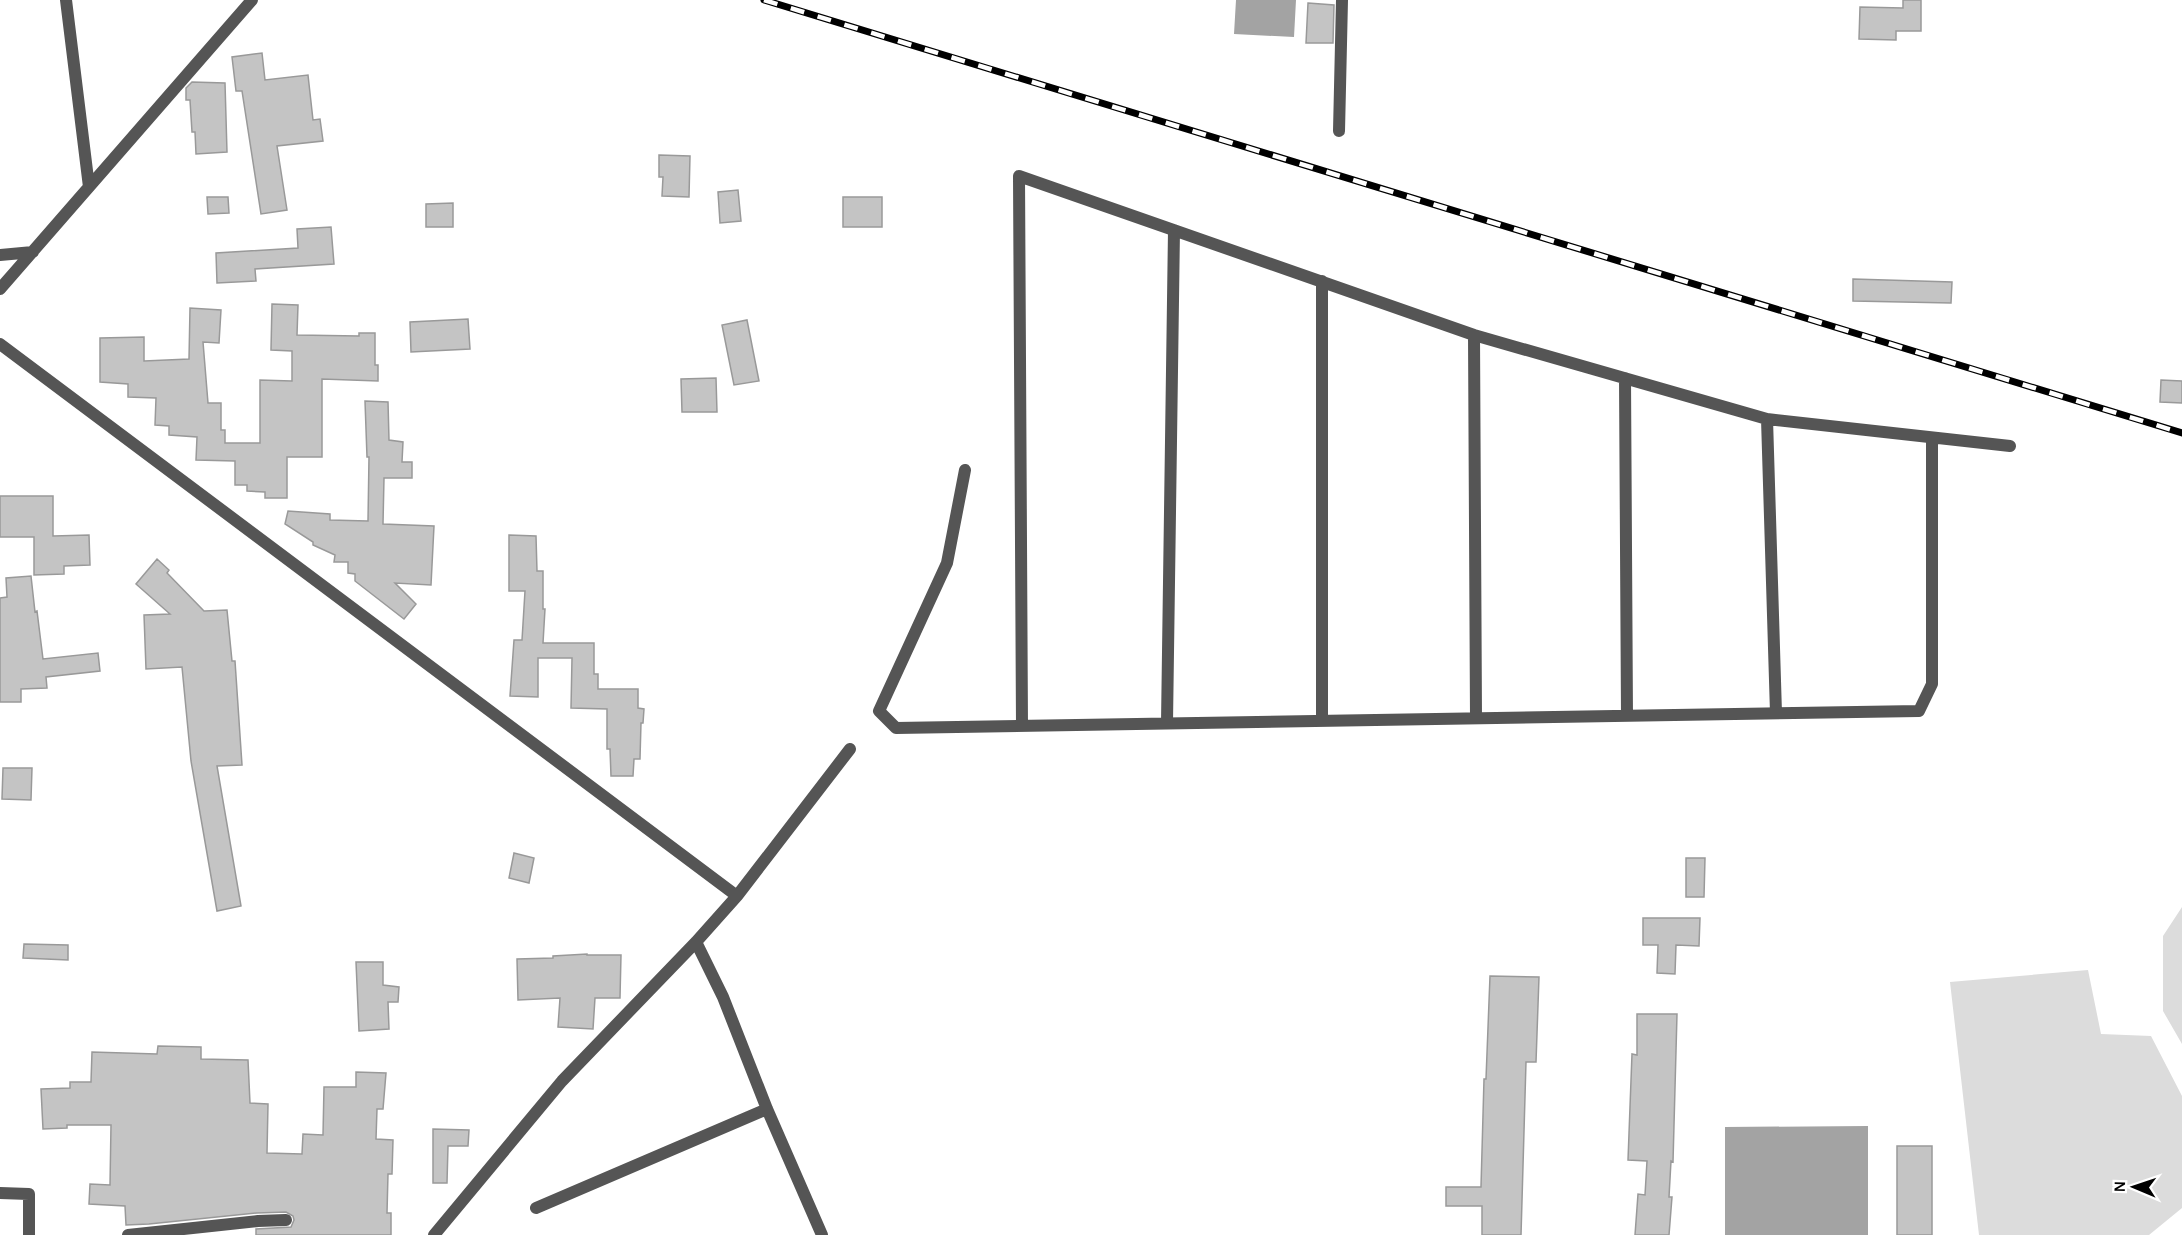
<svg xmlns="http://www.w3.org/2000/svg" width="2182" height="1235" font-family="Karla,sans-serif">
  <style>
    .green { fill: #dcdcdc }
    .water { fill: #a3a3a3 }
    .building { fill: #c4c4c4; stroke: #999; stroke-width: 1.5 }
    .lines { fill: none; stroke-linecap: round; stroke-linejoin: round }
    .minor { stroke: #555; stroke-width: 12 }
    .rail-casing { stroke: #000; stroke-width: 7 }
    .rail { stroke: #fff; stroke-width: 4.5; stroke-dasharray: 14; stroke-linecap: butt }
  </style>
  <rect width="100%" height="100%" fill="#fff"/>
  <path class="green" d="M2182,907V1044L2163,1011V936Z
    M2088,970L2101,1034L2151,1036L2182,1096V1208L2149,1235H1979L1950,982Z"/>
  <path class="water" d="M1236,0H1296L1294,37L1234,34Z
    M1868,1126V1235H1725V1127Z"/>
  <path class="building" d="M1903,0H1921V31H1896V40L1859,39L1860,7L1903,8Z
    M1308,3L1334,5L1333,43H1306Z
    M262,53L265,80L308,75L313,120L320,119L323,141L277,146L287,210L261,214L242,91H236L232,57Z
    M192,82L225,83L227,152L196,154L195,132H192L190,100H186V88Z
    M659,155L690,156L689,197L662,196L663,177H659Z
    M738,190L741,221L720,223L718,192Z
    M207,197H228L229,213L208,214Z
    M843,197H882V227H843Z
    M453,203V227H426V204Z
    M331,227L334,264L255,269L256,281L217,283L216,253L298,248L297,229Z
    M1853,279L1952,282L1951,303L1853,301Z
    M272,304L298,305L297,335L359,336V333H375V365H378V381L322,379V457H287V498H265V492L247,491V485H235V461L196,460L197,437L169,435V426L155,425L156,398L128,397V384L100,382V338L144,337V361L189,359L190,308L221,310L219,343L203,342L208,403H221V430H225V443H260V380L292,381V351L271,350Z
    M468,319L470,349L411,352L410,322Z
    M747,320L759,381L734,385L722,325Z
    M716,378L717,412H682L681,379Z
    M2161,380L2182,381V403L2160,402Z
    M365,401L388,402L389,440L403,442L402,462H412V478H384L383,524L434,526L431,585L395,583L416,604L404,619L355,581V574L348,573V562H334L335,555L313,545V542L285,524L288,511L330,514V520L368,521L369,457H367Z
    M0,496H53V536L89,535L90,565L64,566V574L34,575V537H0Z
    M509,535L536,536L537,571H543V609H545L543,643H594V674H598V689H638V708L644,709L643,723H641L640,759H634L633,776H611L610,749H607V709L571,708L572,658H538V697L510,696L514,640H522L525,591H509Z
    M157,559L169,570L167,573L204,611L227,610L232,661H235L242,765L217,766L241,906L217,911L191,761L182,667L146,669L144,615L170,614L136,584Z
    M31,576L35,612L37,611L43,659L98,653L100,671L46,677L47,688L21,689V702H0V598L7,597L6,578Z
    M3,768H32L31,800L2,799Z
    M514,853L534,858L529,883L509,878Z
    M1686,858H1705L1704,897H1686Z
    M1643,918H1700L1699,946L1676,945L1675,974L1657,973L1658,945H1643Z
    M24,944L68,945V960L23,958Z
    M587,954V955H621L620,998H595L593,1029L558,1027L560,998L518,1000L517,959L553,958V956Z
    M356,962H383V985L399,987L398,1002H388L389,1029L359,1031Z
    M1490,976L1539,977L1536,1062H1526L1521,1235H1482V1206H1446V1187H1481L1484,1079H1486Z
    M1637,1014H1677L1673,1162L1671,1161L1669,1197H1672L1669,1235H1635L1638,1194L1645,1195L1647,1161L1628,1160L1632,1054L1637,1055Z
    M158,1046L201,1047V1059L248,1060L250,1103L268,1104L267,1153L302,1154L303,1134L323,1135L324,1087H356V1072L386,1073L383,1109H377L376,1139L393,1140L392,1174H388L387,1213H391V1235H256V1229L291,1227L294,1220L293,1216L286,1212L257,1213L149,1224L126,1225L125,1206L89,1204L90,1184L110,1185L111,1125H67V1128L43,1129L41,1089L70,1088V1082H91L92,1052L157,1054Z
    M433,1129L469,1130L468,1146H448L447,1183H433Z
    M1897,1146H1932V1235H1897Z"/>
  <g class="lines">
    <path class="minor" d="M66,0L89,187
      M1339,131L1342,0
      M0,255L33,252
      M1322,281V721
      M0,289L252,0
      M1474,335L1476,718
      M0,344L737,896L850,749
      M1625,378L1627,716
      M1767,419L1776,713
      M965,470L947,563L879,711L896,728L1919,711L1932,684V438
      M1167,723L1174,230
      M1022,726L1019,176L1474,335L1767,419L2010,446
      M696,942L723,997L767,1109L822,1235
      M0,1193L29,1194V1235
      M536,1208L767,1109
      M128,1235L258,1221L286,1220
      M434,1235L562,1081L696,942L737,896"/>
    <g class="rail-casing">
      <path id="rail" d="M764,0L2182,433"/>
    </g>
    <use href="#rail" class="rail"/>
  </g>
  <g transform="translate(2134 1187) rotate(272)" stroke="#ffffff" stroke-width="4.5" paint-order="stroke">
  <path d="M0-4.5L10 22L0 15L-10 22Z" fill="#000000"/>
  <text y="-9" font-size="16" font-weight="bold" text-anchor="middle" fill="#000000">N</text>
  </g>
</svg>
